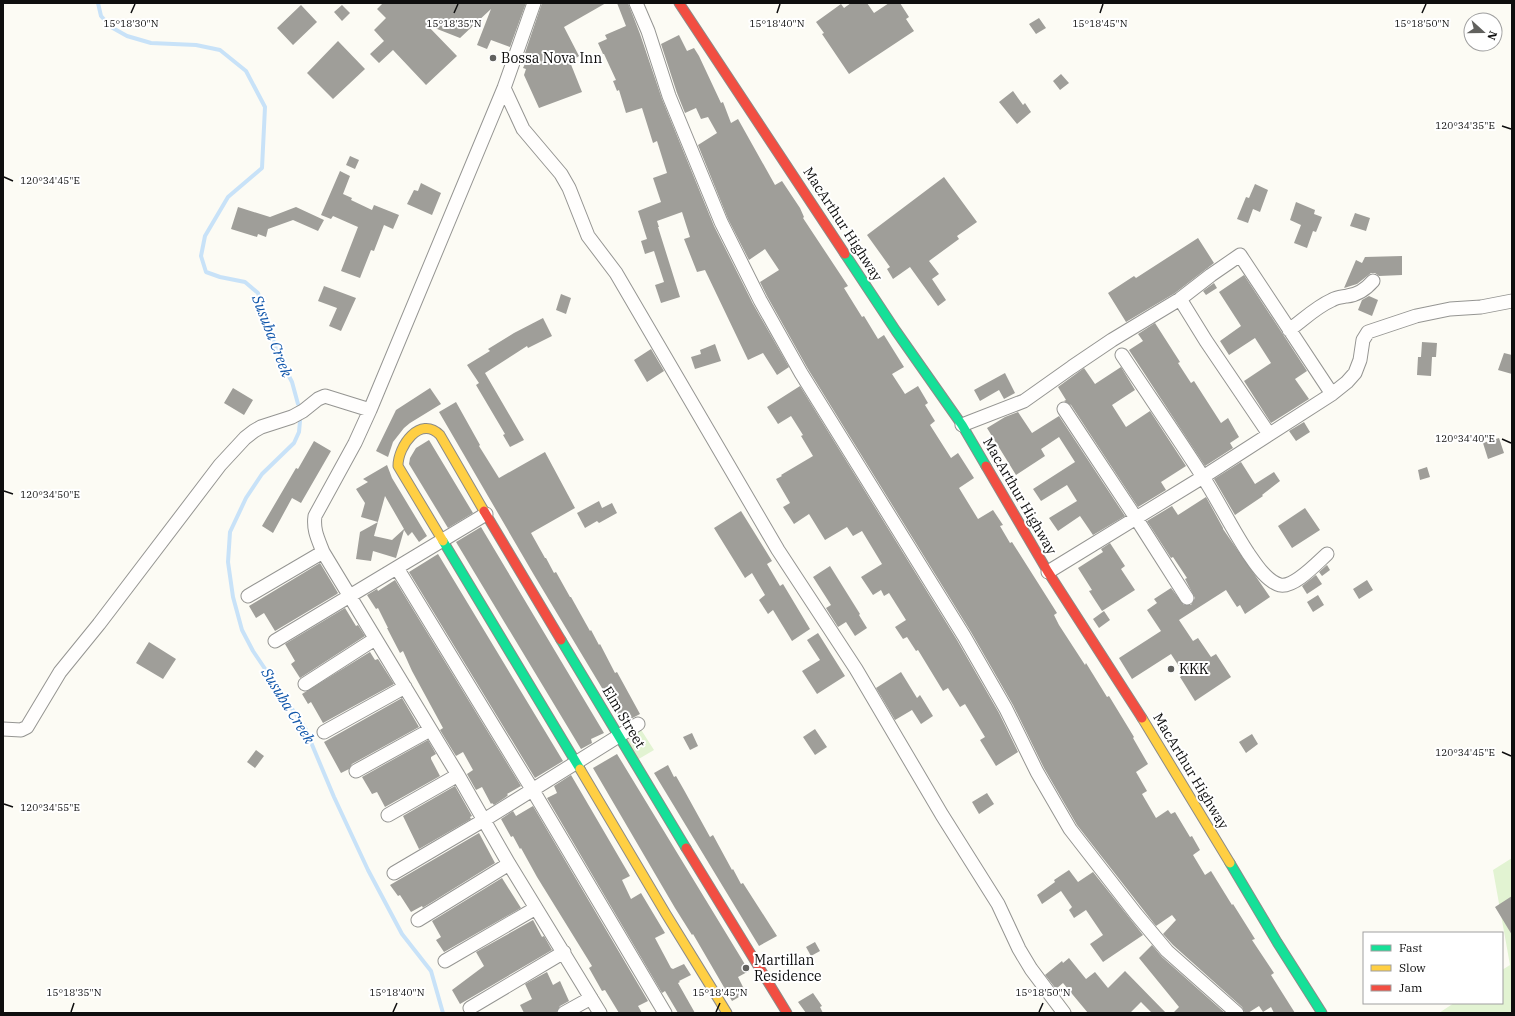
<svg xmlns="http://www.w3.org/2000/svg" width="1515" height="1016" font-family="'IBM Plex Serif',serif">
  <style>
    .green { fill: #e2f3d2 }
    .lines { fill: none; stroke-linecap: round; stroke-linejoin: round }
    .stream { stroke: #c8e2f8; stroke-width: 4 }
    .building { fill: #9f9e99; fill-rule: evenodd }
    .street-casing { stroke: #959592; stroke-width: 15 }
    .fast-casing { stroke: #8c8b88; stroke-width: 11 }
    .slow-casing { stroke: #8c8b88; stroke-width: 11 }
    .jam-casing { stroke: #8c8b88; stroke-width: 11 }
    .street { stroke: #fffefd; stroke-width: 13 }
    .fast { stroke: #16e098; stroke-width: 9 }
    .slow { stroke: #ffcf43; stroke-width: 9 }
    .jam { stroke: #f24e42; stroke-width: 9 }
    .ticks { fill: none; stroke: #0e0e0e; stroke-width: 1.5 }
    .poi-dot { fill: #61615e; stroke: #fff; stroke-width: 1.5 }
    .labels { text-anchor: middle; stroke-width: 4; stroke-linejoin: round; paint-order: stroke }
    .poi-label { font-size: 14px; fill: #0e0e0e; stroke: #fff; text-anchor: start }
    .street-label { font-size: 14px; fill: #0e0e0e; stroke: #fff }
    .water-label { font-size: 15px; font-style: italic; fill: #0f55a9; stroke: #fff }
    .ticks-label { font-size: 10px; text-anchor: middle; fill: #0e0e0e; stroke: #fff; stroke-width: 4; stroke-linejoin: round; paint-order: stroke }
  </style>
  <rect width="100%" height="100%" fill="#fcfbf4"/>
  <path class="green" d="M640,728L654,750L637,760L624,737Z
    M1512,858V1013H1439L1454,1003H1502V970L1510,965L1493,870Z"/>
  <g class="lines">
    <path class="stream" d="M98,3L101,16L111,27L127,36L151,43L196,45L220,50L246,71L265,107L262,168L228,197L205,236L201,256L206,272L220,277L245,282L258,293L278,355L292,382L298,404
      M300,421L299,432L294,443L262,474L246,498L230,532L228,562L233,597L242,630L253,651L305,728L334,797L368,870L402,934L431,971L443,1013"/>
  </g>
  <path class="building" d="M383,3H526L510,47L491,40L487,49L477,45L491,9L460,38L427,25L457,56L426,85L393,50L379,63L370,54L384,41L374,30L386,18L377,9Z
    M542,3H606L564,27L579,56L570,62L582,92L539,108L524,75L526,69L523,68L529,55L525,53Z
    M617,3H628L640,34L662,99L714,226L753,304L789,367L777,375L763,353L748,360L705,270L697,272L684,239L690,237L682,212L657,221L659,227H658L680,297L661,303L655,285L664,282L654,251L645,254L641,241L647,239L638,211L661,202L653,178L667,173L657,141L653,143L642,108L626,113L619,90L617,91L613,81L616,80L604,54H603L598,43L607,39L605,35L626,26Z
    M851,3H867L874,13L889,3H900L909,17L906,19L914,31L849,74L822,34L824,33L816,22L841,4L844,8Z
    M301,5L317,22L293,45L277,28Z
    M342,5L350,13L342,21L334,12Z
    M1039,18L1046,28L1036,34L1029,24Z
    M679,35L687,51L694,48L699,56L721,103L723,102L731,123L738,119L775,185L782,181L800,208L804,217L803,218L848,286L844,288L862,317L864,316L878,339L884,335L904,367L892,374L905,394L918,386L928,403L925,405L935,421L930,425L951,458L958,453L974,478L959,488L978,519L993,510L1003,525L1000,526L1010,543L1012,542L1057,613L1054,615L1059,625L1085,665L1086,663L1107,697L1109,696L1134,737L1133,738L1148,764L1136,772L1147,791L1142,794L1156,818L1168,810L1171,814L1175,812L1190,837L1192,836L1200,850L1193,855L1205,875L1211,871L1232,905L1233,904L1255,939L1252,940L1274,973L1271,975L1295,1013H1274L1271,1007L1263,1012L1259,1006L1248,1013H1245L1242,1007L1173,945L1163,934L1176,920L1172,915L1156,926L1077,825L1044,768L1013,705L971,632L808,369L767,296L760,282L779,270L765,249L749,260L728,219L698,145L717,133L708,117L701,119L696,108L685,113L677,93L661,44Z
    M338,41L365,69L333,99L307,73Z
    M1061,74L1069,83L1060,90L1053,81Z
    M1013,91L1023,105L1025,103L1031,112L1017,124L999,102Z
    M350,156L359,160L355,169L346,165Z
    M340,171L350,176L343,194L352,198L351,200L372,210L374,205L399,215L393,229L384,225L374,251L371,250L360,278L341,271L358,227L333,216L331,219L321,215Z
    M944,177L977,222L957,236L959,239L929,261L939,274L932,279L946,300L938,306L910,267L893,279L887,269L890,267L867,235Z
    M421,183L441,193L432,215L407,204L414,190L418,191Z
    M1255,184L1268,190L1260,212L1253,209L1248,223L1237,219L1246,197L1249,198Z
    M1296,202L1315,210L1314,214L1322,217L1316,232L1313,231L1307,248L1294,243L1301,225L1290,220Z
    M238,207L270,217L296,207L324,220L318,231L293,220L268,229L266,237L258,234L257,237L231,229Z
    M1355,213L1370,218L1366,231L1350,226Z
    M1198,238L1214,263L1175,293L1126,322L1108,293L1134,276L1136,278Z
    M1402,256V275L1379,276L1375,273H1371L1357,284L1344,288L1356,260L1362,263L1365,257Z
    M1244,275L1307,371L1295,379L1309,399L1271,423L1244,381L1271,363L1255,338L1229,355L1220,341L1241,326L1219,292Z
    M1214,283L1217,288L1206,295L1203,291Z
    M324,286L356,298L341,331L329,326L337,308L318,301Z
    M561,294L571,298L566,314L556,310Z
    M1369,296L1378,300L1372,316L1358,310L1362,300Z
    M543,318L552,336L528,348L527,346L485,373L524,440L510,447L503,435L505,434L476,385L479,383L467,365L490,351L488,349L514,333Z
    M1155,323L1180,362L1178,363L1191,383L1194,381L1221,423L1228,418L1239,437L1230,443L1233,448L1205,466L1129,350L1143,341L1138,334Z
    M1422,342L1437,343L1436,357H1432L1431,376L1417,375L1418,357H1421Z
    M715,344L721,361L695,369L691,357L701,354L700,350Z
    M651,349L664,371L647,382L634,360Z
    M1504,353L1512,355V374L1498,370Z
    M1121,367L1135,390L1112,405L1126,427L1150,411L1186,466L1161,482L1166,490L1138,507L1071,405L1064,401L1066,400L1058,387L1084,368L1095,384Z
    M1005,373L1015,393L1004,399L999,390L980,401L974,390Z
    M800,386L957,640L999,713L1018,752L996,766L980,740L985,737L965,704L960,707L948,688L943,691L918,650L916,651L907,637L903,639L895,627L906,620L889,593L884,596L881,590L873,595L861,577L882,564L862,531L853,536L847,527L825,540L809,514L794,524L783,507L790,503L776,479L782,476L781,475L813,456L801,436L803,435L791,416L778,424L767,407Z
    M233,388L253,400L244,415L224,403Z
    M430,388L441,404L410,423L404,428L393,442L388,457L376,451L396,410Z
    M456,402L480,445L479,446L499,478L545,452L575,508L531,533L545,558H546L554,573L556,572L570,597H571L590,631L591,630L599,645L600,644L615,673L617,672L640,714L623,723L534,575L439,412Z
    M1018,412L1032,433L1059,416L1125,516L1093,535L1080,516L1058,531L1049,518L1077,501L1067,485L1041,501L1033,489L1075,462L1059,437L1041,449L1045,456L1016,475L987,428L1005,417Z
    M1304,422L1310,432L1296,441L1289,431Z
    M1499,438L1504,453L1488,459L1483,443Z
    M429,440L473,513L448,528L409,464L410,458L416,448Z
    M314,441L331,451L301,503L292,498L273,533L262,526L296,468L298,469Z
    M1241,462L1255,484L1274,472L1280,481L1262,495L1263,496L1235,515L1214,479Z
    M387,465L392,478L427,536L419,542L412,532L408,536L404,530L396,558L373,551L371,561L356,559L360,532L378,522L361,517L365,503L356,489L368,482L363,479ZM385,496L404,529L392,540L374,536Z
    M1427,467L1430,477L1420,480L1418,470Z
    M1206,497L1223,528V529L1270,597L1245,614L1240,605L1237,607L1233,601L1226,590L1179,620L1193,641L1198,638L1211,657L1216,654L1231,677L1195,701L1180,677L1184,674L1171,654L1132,679L1119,658L1161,631L1147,610L1157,603L1154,599L1171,588L1184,605H1191L1195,598L1185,579L1187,578L1173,557L1171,558L1147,521L1172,506L1178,515Z
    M599,501L602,508L612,503L617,513L599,523L597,521L585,528L577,513Z
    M1305,508L1320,530L1292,548L1278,526Z
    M741,511L772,561L767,564L780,586L783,584L810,629L792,641L773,610L768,614L759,600L765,595L752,573L745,578L714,528Z
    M481,527L604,733L591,739L592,743L581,749L456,542Z
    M1110,543L1125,566L1121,569L1135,590L1102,611L1089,591L1092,590L1078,568L1103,552L1101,549Z
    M438,554L563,761L535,778L409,572Z
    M320,563L338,593L337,594L275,631L264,613L256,618L249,606Z
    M1327,565L1330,570L1322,576L1319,572Z
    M830,566L860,614L859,615L867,628L855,636L846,622L838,627L826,608L831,605L813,577Z
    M1316,575L1322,584L1307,594L1302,586Z
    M395,580L521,786L507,794L508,795L506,797L494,805L492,803L491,804L482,787L476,790L467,774L473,770L463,752L456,756L440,730L443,728L412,671L403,651L400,653L387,628H388L378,608L376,609L367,595L377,589L378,591Z
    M1367,580L1373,590L1359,599L1353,589Z
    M1318,595L1324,605L1313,612L1307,602Z
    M345,608L356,626L358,625L365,636L300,678L291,664L295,661L285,644Z
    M1104,611L1110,620L1099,628L1093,619Z
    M818,633L845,676L817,694L802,671L820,660L807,640Z
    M149,642L176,659L163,679L136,663Z
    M370,652L375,660L378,659L394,684L323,723L311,702L308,704L302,694Z
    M901,672L917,698L920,695L933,716L921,724L912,710L895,720L876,688Z
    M402,698L419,727L352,764L349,769L341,773L324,742Z
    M815,729L827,747L815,755L803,737Z
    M692,733L698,746L690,750L683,737Z
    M1252,734L1258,744L1246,753L1239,742Z
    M428,740L436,754L431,757V759L440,776L385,807L377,792L372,794L362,777Z
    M256,750L264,756L255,768L247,762Z
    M617,754L749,971L738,977L746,993L732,1001L693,934L692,935L675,908L593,768Z
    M668,765L674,777L676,776L684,790L710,837L713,835L732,870L733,869L741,884L743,883L777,936L759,946L654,773Z
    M571,775L630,876L622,880L631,899L641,893L665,933L655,938L671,968L673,969L684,964L691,975L679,981L680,982L678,983L695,1013H678L665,991L662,993L547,798L557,793L554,786Z
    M455,786L472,816L470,817L471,819L419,849L403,816Z
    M987,793L994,804L979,814L972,802Z
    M533,806L648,1001L638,1006L642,1013H619L605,990L602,991L589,968L592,966L537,877L521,848L520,849L513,836L511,837L501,819L513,811L516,816Z
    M479,833L495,863L424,907L423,908L422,906L411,912L400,895L398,896L390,885Z
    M1069,870L1078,882L1093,872L1143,935L1103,962L1090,944L1103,935L1086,910L1074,918L1069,910L1072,907L1061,891L1042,904L1037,895L1055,882L1054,880Z
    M502,878L521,908L444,952L436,940L441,937L432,921Z
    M1512,896V935L1495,907Z
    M533,920L542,937L544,936L552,950L460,1004L452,990L484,966L476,952Z
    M815,942L820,951L811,956L806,947Z
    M1152,945L1162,957L1225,1013H1173L1179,1007L1139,958Z
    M1069,958L1086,979L1095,972L1108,988L1125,971L1166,1013H1152L1141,1002L1130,1013H1088L1063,983L1056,989L1045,975L1062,961L1063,963Z
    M547,972L553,985L560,981L569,1001L560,1006L556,1013H524L520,1005L532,999L525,984Z
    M813,993L822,1006L820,1007L823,1013H806L798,1002Z"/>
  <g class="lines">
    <g class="street-casing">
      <path id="street" d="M534,3L504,88L370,410L355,443L315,516C313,530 318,539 323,552L458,775L509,864L600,1013
        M636,3L648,31L669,96L721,222L760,300L801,373L964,636L1006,709L1037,772L1070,829L1136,914L1167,951L1237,1013
        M504,88L523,129L561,174L569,188L588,236L616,273L778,550L856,669L942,815L998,904L1019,949L1031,969L1064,1013
        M1289,330C1303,320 1316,307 1332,300C1337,297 1342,297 1347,296C1358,295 1366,289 1373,281
        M1122,355C1149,396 1177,436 1203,477C1219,502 1232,529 1248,553C1255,563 1266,581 1280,585C1294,588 1317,563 1327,554
        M1064,409L1136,518L1187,598
        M962,425L1024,401L1072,367L1112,340L1180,299
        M1269,434L1206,341L1180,299L1211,275L1240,255L1332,394
        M397,568L532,789L665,1013
        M1048,572L1203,477L1332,394L1347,382L1355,373L1360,360L1363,340L1368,332L1416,316L1450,309L1481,307L1512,301
        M248,596L323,552
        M275,641L486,514
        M305,684L375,639
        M3,729L21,730L27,727L60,672L99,624L220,465L245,438L254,431L261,427L292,417L303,411L318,399L325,396L370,410
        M324,732L405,687
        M356,771L430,730
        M388,815L458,775
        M394,873L484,820L638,724
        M418,920L509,864
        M445,961L536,908
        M470,1008L564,952
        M564,1013L591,998"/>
    </g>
    <g class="fast-casing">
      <path id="fast" d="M845,254L896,331L962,425L986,466
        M443,541L580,769
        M561,640L686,848
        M1230,863L1277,942L1322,1013"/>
    </g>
    <g class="slow-casing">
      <path id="slow" d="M443,541L398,466C398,446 420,415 440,435L484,511
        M1142,718L1230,863
        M580,769L666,914L727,1013"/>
    </g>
    <g class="jam-casing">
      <path id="jam" d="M679,3L845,254
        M986,466L1048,572L1142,718
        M484,511L561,640
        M686,848L787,1013"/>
    </g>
    <use href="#street" class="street"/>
    <use href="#fast" class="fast"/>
    <use href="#slow" class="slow"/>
    <use href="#jam" class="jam"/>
  </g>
  <path class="ticks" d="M131,13L135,4M454,13L458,4M777,13L780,4M1100,13L1103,4M1422,13L1426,4M1502,126L1511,129M4,177L13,181M1502,439L1511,443M4,491L13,494M1502,752L1511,756M4,804L13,807M71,1012L74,1003M393,1012L397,1003M716,1012L720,1003M1039,1012L1043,1003"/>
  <g class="poi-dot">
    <circle cx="493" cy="58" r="4"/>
    <circle cx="1171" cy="669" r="4"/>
    <circle cx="746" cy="968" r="4"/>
  </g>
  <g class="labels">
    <g class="poi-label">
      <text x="501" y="63">Bossa Nova Inn</text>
      <text x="1179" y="674">KKK</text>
      <text x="754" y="965">Martillan<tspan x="754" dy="16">Residence</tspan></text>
    </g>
    <g class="street-label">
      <text transform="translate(843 224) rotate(57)" y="5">MacArthur Highway</text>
      <text transform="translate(1020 496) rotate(60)" y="5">MacArthur Highway</text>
      <text transform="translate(624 717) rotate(59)" y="5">Elm Street</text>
      <text transform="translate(1191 771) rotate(59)" y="5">MacArthur Highway</text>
    </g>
    <g class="water-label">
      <text transform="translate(272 336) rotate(69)" y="5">Susuba Creek</text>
      <text transform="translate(288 706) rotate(58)" y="5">Susuba Creek</text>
    </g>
  </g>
  <g class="ticks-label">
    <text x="454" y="27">15°18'35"N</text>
    <text x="1100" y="27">15°18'45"N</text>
    <text x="1422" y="27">15°18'50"N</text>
    <text x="131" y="27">15°18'30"N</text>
    <text x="777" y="27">15°18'40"N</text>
    <text x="1465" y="129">120°34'35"E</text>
    <text x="50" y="184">120°34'45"E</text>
    <text x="1465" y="442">120°34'40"E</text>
    <text x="50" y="498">120°34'50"E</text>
    <text x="1465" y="756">120°34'45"E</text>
    <text x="50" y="811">120°34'55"E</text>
    <text x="74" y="996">15°18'35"N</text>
    <text x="397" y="996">15°18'40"N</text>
    <text x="720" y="996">15°18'45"N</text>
    <text x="1043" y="996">15°18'50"N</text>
  </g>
  <rect width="1515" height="1016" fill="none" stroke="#0e0e0e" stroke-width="8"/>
  <rect x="1363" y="932" width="140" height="72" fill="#ffffff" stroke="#9f9f9f"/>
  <rect x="1371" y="945" width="20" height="6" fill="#16e098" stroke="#9f9f9f"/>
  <text x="1399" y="952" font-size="12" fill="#0e0e0e">Fast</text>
  <rect x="1371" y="965" width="20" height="6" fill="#ffcf43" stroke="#9f9f9f"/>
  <text x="1399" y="972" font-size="12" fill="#0e0e0e">Slow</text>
  <rect x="1371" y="985" width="20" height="6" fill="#f24e42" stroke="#9f9f9f"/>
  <text x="1399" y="992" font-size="12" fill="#0e0e0e">Jam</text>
  <g transform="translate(1483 32) rotate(111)"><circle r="19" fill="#ffffff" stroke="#9f9f9f"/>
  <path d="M0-3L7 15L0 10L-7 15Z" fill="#61615e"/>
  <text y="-6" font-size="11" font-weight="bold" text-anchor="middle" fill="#0e0e0e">N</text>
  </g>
</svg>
